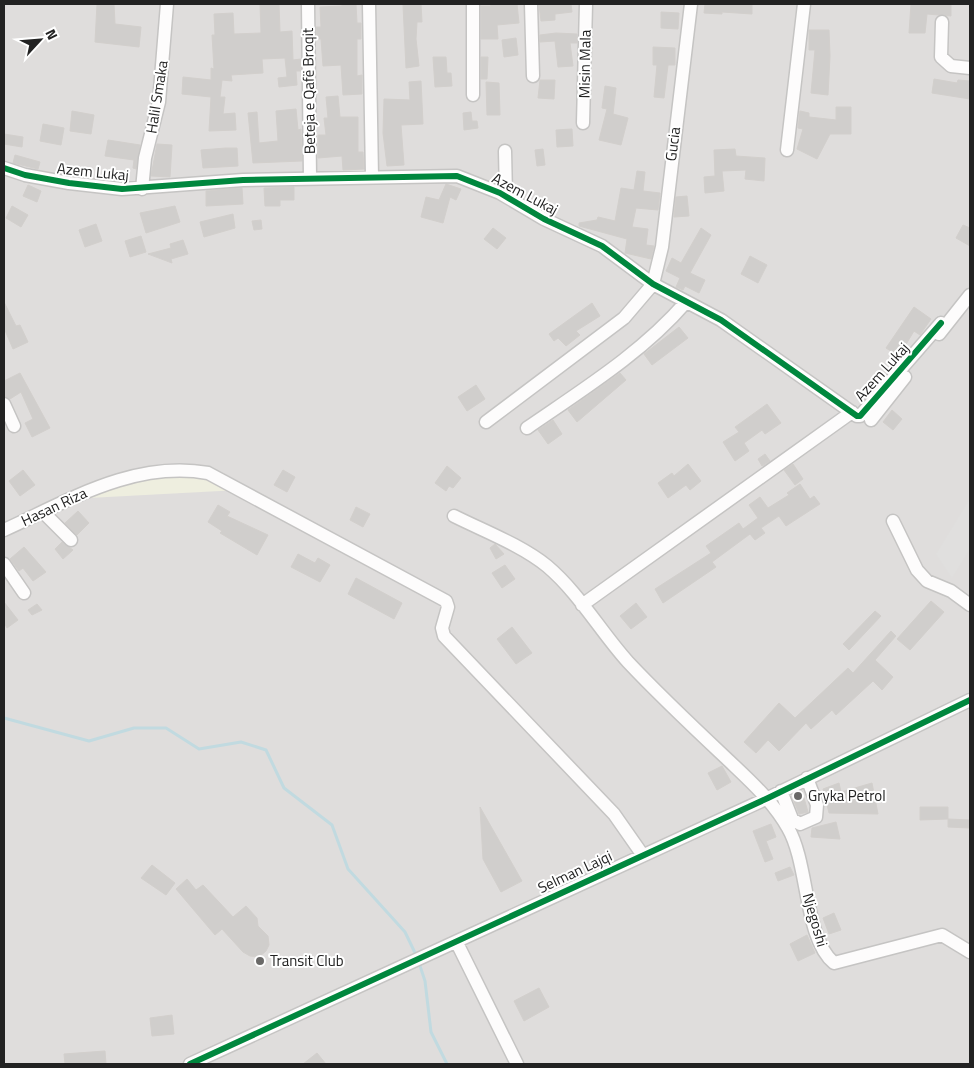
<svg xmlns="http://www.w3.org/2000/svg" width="974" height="1068" font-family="'Titillium Web',sans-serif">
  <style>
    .residential { fill: #dfdddc }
    .farmland { fill: #eeeedf }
    .parking { fill: #e0dfde }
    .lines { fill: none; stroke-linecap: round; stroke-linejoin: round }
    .stream { stroke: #c1dae0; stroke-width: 3 }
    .building { fill: #d0cecc; stroke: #d2cfcc }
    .minor-casing { stroke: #c5c4c3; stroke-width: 15 }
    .minor { stroke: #fdfcfc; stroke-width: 12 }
    .cycleway-casing { stroke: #fff; stroke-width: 9 }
    .cycleway { stroke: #00873e; stroke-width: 6 }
    .poi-dot { fill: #6a6968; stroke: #fff; stroke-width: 2 }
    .labels { text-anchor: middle; stroke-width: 4; stroke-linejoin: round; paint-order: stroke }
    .street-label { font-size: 15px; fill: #222; stroke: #fff }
    .poi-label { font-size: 15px; fill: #222; stroke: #fff; text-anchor: start }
  </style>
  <rect width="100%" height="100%" fill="#efedeb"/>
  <path class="residential" d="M4,4H970V1064H4Z"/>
  <path class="farmland" d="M185,469L239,490L70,499L103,484Z"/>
  <path class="parking" d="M969,500L970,549L952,578L936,554Z"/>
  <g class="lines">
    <path class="stream" d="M4,718L89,741L134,728H166L199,749L241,742L266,750L284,788L332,825L348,869L405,932L417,957
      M419,963L425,981L431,1032L447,1064"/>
  </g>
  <path class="building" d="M97,4H114L115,24L141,27L139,47L95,42Z
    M260,4H279L280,32L292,31L293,60L301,59V71H296L297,85L279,87L278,78L287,77L285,58L262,59L263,73L231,75L232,81L222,80L220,97H225L223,114L235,113L236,130L209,131L211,97L182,94L183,77L211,80V68L214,69L212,35H215L214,14L233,13L234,34L261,33Z
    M342,4H356L357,23H361V39H357V76L362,75V94L343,95L341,65L323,66L321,39H317L316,27H321L320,7L342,6Z
    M421,4L422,22H417L416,39L419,66L406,68L403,5Z
    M490,4H517L519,23L497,25L498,39H481V6H491Z
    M539,4H571L572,12L555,14V20L541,21Z
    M705,4H752V14L722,12V14L704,13Z
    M911,4H951V16L927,14L925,33H909Z
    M661,12L679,13L678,29L661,28Z
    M809,30H829L830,56L828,95L811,93L815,50H809Z
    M556,33L577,34V43H570L573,66L558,67L555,41L540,42V35Z
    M516,38L518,55L504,57L502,40Z
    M653,47L675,48V65H668L664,98L654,97L657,65H653Z
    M433,57H446L447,73H451L452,86L435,87Z
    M481,57H488L487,79H481Z
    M934,79L957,83L958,80L970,81V99L932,93Z
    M540,80H555L554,99L538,98Z
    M421,81L423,124L401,125L404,165L387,166L383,133L384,99L410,100L409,82Z
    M486,82L499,83L500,115H487Z
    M605,86L616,88L613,114L628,118L621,145L599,140L607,109L602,108Z
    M338,96L340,117H358V152H363L364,169L343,170L342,156L318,158V135H326L324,118H328L326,97Z
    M836,107H851V134H830L817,159L797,149L803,129L798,128L800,111L809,113V117L836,120Z
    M296,109L298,130L301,129L302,161L253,163L248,113L257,112L259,143L278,141L276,111Z
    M72,111L94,115L91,134L70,131Z
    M471,112L472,121H477L478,128L464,130L463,113Z
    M43,124L64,128L61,145L40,141Z
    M572,129L573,146L557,147L556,130Z
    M4,134L23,137L22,147L4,144Z
    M108,140L140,145L136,169L133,168L134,160L105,156Z
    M157,144L172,145L170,177L151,176Z
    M226,148H237L238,166L203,168L201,150Z
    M543,149L545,165L537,166L535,150Z
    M735,149L736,156L765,158L764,181L745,179L746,170L722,171L724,191L705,193L704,177L715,176L714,150Z
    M15,155L40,162L38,169L13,163Z
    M637,171L645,172L643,191L660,193L658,210L636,208L632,227L648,229L646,245L654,246L651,259L625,253L627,239L579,226V223L597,220L598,217L615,221L621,188L634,190Z
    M446,184L461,189L456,200L450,197L443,223L421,217L426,197L439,200Z
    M28,185L41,191L37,202L23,196Z
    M294,187V200H280V206H265L264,188Z
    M242,188L243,204L206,206V191Z
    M687,196L689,216L674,217L676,197Z
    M12,206L28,215L21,227L6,218Z
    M175,206L180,222L146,233L140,213Z
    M233,214L235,228L204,237L200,222Z
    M261,220L262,229L254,230L252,221Z
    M96,224L102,241L85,247L79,230Z
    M963,225L970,228V246L956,238Z
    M493,228L506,238L497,249L484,239Z
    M701,228L711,235L690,273L705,280L699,293L685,286L683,290L676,287L680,278L666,271L672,258L681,263Z
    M141,236L146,252L130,257L125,241Z
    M183,240L188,254L171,259L172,263L148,254L171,248L170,244Z
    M750,256L767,265L758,283L741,274Z
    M4,302L16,326L20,325L28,342L13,349L4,328Z
    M592,303L600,316L576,331L580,335L566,346L558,338L554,341L549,334Z
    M914,307L931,319L920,335L914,331L899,356L886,348Z
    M679,327L688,338L652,365L644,354Z
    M20,373L50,428L32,437L25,423L33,419L21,392L10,399L4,396V381Z
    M620,373L626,380L577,422L568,410Z
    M476,385L485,399L467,411L458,397Z
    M767,404L781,423L765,434L762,430L744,443L749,451L735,461L723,442L739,432L735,427Z
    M892,410L902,419L893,430L883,422Z
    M553,420L562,434L548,444L538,430Z
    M765,454L770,461L762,466L758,459Z
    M688,464L701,481L690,490L686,485L668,498L658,483L672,473L674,476Z
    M793,464L803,479L795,485L784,470Z
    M447,466L461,478L453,488L449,486L446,491L435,483Z
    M23,470L35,485L20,496L9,481Z
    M283,470L295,477L287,492L274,485Z
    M800,484L810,499L814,496L820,504L786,526L779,516L761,528L765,533L755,540L750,534L712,562L716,567L663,603L655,589L711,553L706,546L739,523L743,529L758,518L749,505L760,497L768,508L789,495L787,493Z
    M218,505L230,512L227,516L268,535L257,555L220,533L222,531L208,522Z
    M356,507L370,514L363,527L350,520Z
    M78,511L89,523L77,535L65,523Z
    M62,542L73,550L63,559L55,549Z
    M495,544L504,554L496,559L490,548Z
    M24,547L46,572L33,581L23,568L19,571L10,559Z
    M298,554L315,563L318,558L330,565L320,582L291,567Z
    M505,565L515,579L502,588L492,573Z
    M356,578L402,603L394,619L348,594Z
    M931,601L944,612L910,650L897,639Z
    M4,602L18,620L7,628L4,623Z
    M636,603L647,617L631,629L620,616Z
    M37,604L42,610L32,615L28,610Z
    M875,611L881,616L849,650L843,644Z
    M512,627L532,653L516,664L497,639Z
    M891,631L896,636L875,660L893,677L882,690L873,681L836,715L832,710L811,729L806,723L779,751L768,740L756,753L744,742L779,703L795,718L848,668L853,673Z
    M722,766L731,782L717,790L708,773Z
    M839,783L841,792L872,783L878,814L829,813L823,789Z
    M802,791L808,812L799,814L792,796Z
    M480,807L522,881L501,892L483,859Z
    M920,807H948V819L920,820Z
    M948,819L970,820V828L948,827Z
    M836,822L840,839L811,837L812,828Z
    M771,824L776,837L766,841L773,859L765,862L753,831Z
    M152,865L175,883L166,895L141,878Z
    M790,867L794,875L778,881L775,873Z
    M187,879L196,890L203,885L233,917L246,906L257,918L258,926L268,936L269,945L266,951L259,957L250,956L243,952L222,929L215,935L176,889Z
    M834,913L841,930L829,934L823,918Z
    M807,935L815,953L798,961L790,944Z
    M539,988L549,1007L524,1021L514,1001Z
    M172,1015L174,1034L152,1036L150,1018Z
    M105,1051L106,1064H65L64,1054Z
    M317,1053L326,1064H303Z"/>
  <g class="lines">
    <g class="minor-casing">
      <path id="minor" d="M308,4L310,177
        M369,4L372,177
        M473,4V95
        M531,4L533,76
        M942,22L941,57L951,66L970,68
        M583,123L586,4
        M787,150L804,4
        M505,151L506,196
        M4,168L25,175L69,183L122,189L243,180L457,176L500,193L544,219L602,246L653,284L721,320L857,416H860L941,323
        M142,189L145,158L159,102L167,4
        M939,334L970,295
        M4,404L14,426
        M871,420L905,377
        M486,422L624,318L653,284L662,247L691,4
        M527,428C582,390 642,353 686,302
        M43,512L71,540
        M454,516C484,531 521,545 547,566C579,593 600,631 628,662C659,695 693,727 726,758C749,780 772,800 788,828C809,864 804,938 834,963L942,935L970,952
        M893,521L917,570L927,581L951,591L970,605
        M4,530C68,501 134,460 208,473L446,601L448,607L442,628L444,636L614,814L642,854
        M4,564L24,593
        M582,605L852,412
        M781,791L792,819L800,824L816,817L817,805L807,778
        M457,943L517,1064
        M190,1064L768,798L970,700"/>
    </g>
    <use href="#minor" class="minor"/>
    <g class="cycleway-casing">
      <path id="cycleway" d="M4,168L25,175L69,183L122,189L243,180L457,176L500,193L544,219L602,246L653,284L721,320L857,416H860L941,323
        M190,1064L768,798L970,700"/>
    </g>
    <use href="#cycleway" class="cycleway"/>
  </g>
  <g class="poi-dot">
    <circle cx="798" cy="796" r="5"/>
    <circle cx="260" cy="961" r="5"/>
  </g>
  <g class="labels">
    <g class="street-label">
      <text transform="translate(585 64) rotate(-89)" y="5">Misin Mala</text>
      <text transform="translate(309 91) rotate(-91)" y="5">Beteja e Qafë Broqit</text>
      <text transform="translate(157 97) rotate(-81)" y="5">Halil Smaka</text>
      <text transform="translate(673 144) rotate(-83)" y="5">Gucia</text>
      <text transform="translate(93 172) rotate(6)" y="5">Azem Lukaj</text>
      <text transform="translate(525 194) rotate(28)" y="5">Azem Lukaj</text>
      <text transform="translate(882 372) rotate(-48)" y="5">Azem Lukaj</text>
      <text transform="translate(54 507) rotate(-25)" y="5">Hasan Riza</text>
      <text transform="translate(575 872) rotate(-25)" y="5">Selman Lajqi</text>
      <text transform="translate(815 920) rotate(74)" y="5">Njegoshi</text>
    </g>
    <g class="poi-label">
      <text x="808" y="801">Gryka Petrol</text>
      <text x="270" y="966">Transit Club</text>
    </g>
  </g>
  <rect width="974" height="1068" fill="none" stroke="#222222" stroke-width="10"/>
  <g transform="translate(40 40) rotate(64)" stroke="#ffffff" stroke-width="4" paint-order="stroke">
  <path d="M0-4L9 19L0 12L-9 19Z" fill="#222222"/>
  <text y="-8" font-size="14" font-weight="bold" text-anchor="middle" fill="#222222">N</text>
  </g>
</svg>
